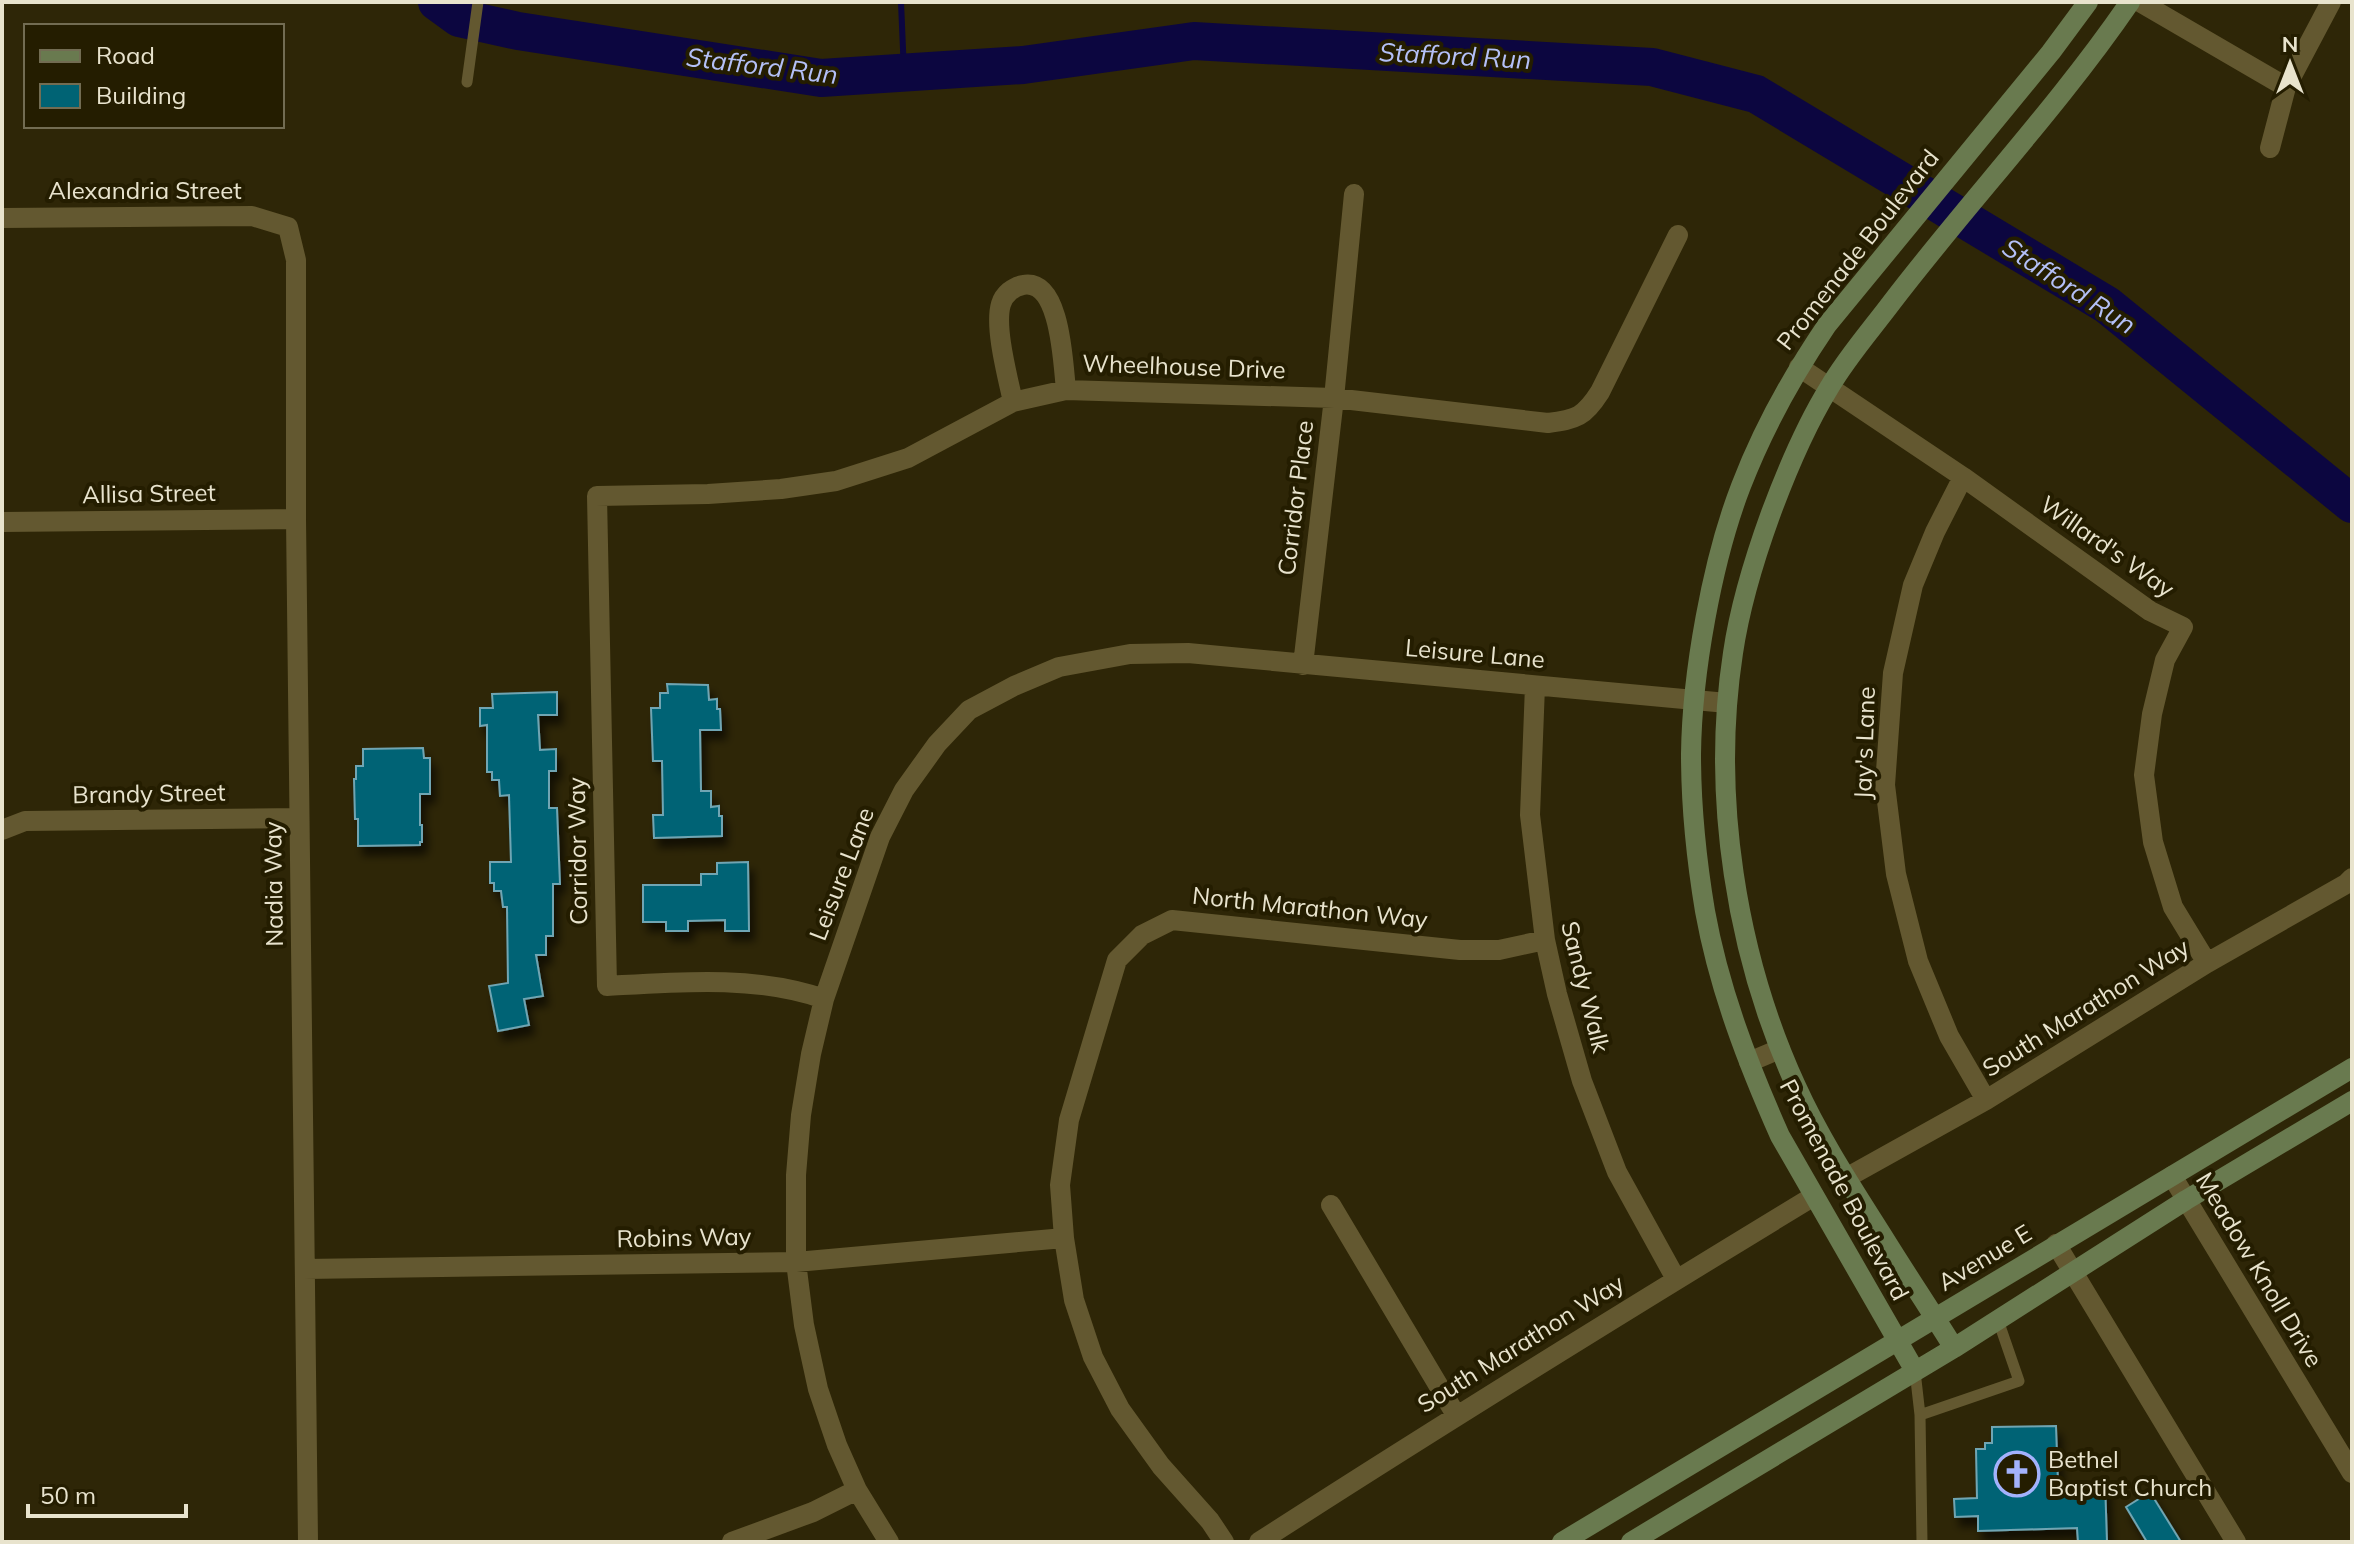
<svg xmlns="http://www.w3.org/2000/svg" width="2354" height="1544" font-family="Mulish,sans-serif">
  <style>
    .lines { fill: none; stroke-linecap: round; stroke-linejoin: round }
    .stream { stroke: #0c0640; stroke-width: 6 }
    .river { stroke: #0c0640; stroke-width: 38 }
    .building { fill: #006374; stroke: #6fa5b3; stroke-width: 2; filter: url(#shadow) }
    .lane { stroke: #635830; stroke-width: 11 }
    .street { stroke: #635830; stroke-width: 20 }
    .secondary { stroke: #697a4f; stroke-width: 20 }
    .labels { text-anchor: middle; stroke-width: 8; stroke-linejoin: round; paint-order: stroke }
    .street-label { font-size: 24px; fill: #e8e3cd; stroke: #241d00 }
    .poi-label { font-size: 24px; fill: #e8e3cd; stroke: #241d00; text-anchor: start }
    .water-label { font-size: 26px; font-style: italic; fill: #b4c0f7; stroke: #241d00 }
  </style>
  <defs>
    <filter id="shadow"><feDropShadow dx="5" dy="9" stdDeviation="4" flood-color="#0009"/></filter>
  </defs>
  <rect width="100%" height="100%" fill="#2e2607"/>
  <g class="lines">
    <path class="stream" d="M901,2L904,73"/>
    <path class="river" d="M437,2L459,18L518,31L821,78L1023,65L1194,41L1652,67L1756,94L2107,305L2352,504"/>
  </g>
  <path class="building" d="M667,684L708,685L709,700L717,699V709H720L721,730H700L701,791H711V807L719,806V816H722V836L654,838L653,815H663L662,761H653L651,708H660V693H668Z
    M557,692V715H538L540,750L556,749V771H549V808H557L559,860L560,884H553V936H546V955H536L543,996L524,999L529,1025L498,1031L489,986L508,983L507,907H503L501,891H494V883H490V862H511L509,795L500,796L499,780H492V772H487V725L480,726V708H493L492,694Z
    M423,748L424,758H430V794H420V825H422V842H420V845L358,846V819H355L354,779H356V766H363V749Z
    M748,862L749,931H725V920L688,921V931H666V922H643V885H701V874H717V863Z
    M2056,1426L2058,1483L2105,1482L2107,1542H2078L2077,1528L1978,1531V1516L1955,1517L1954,1499L1977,1498L1976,1449H1985V1443H1992V1427Z
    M2150,1492L2181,1542H2147L2126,1507Z"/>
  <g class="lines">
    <path class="lane" d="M467,82L478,2
      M1915,1371L1920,1415L1922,1542
      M1920,1415L2019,1381L1998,1320"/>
    <path class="street" d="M2140,2L2286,87
      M2270,148L2286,87L2331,2
      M2,218L252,216L288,227L296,260V519L308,1542
      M1799,367L1963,477L2150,611L2183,627L2165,660L2152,714L2144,775L2153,842L2173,907L2207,963
      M1013,402C1008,378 994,327 1001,304C1004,294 1013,287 1023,285C1061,278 1063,364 1066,390
      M1963,477L1935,532L1913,585L1893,673L1885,785L1896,874L1918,961L1949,1036L1986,1100
      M2,522L296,519
      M1303,665L1334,398L1354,194
      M1535,686L1530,815L1545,940L1557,994L1582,1081L1617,1172L1676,1279
      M2,830L25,821L299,818
      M824,999C757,975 677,982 607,986L597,496L708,494L781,489L836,481L908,458L1013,402L1066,390L1334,398L1548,423C1577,419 1584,417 1600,392L1678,235
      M1749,1062L1780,1049
      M2172,1176L2352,1473
      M1846,1178L1986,1100L2207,963L2346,884L2352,878
      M1331,1205L1456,1415
      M2056,1244L2236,1542
      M305,1269L796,1262L1064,1238
      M732,1542L813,1512L857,1490
      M889,1542L857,1490L837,1445L818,1389L804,1325L796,1262V1175L801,1115L811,1054L824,999L880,837L904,790L937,744L969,710L1014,686L1059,667L1130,654L1188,653L1727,703
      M1224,1542L1210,1521L1161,1466L1120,1409L1093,1357L1074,1300L1064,1238L1060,1185L1069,1120L1117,960L1142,935L1172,920L1460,950H1499L1545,940
      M1259,1542C1442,1424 1628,1309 1814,1196"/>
    <path class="secondary" d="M1954,1348C1931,1311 1907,1275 1884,1238C1853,1189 1820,1139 1796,1086C1736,955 1711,796 1733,653C1740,605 1755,557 1771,513C1787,470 1805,427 1829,388C1847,357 1871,330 1892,302C1970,200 2058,107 2130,2
      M1915,1371L1780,1136C1748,1064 1719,989 1705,911C1697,863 1691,803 1691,754C1692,673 1712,561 1741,486C1763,429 1793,375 1827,325L2051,52L2088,2
      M1562,1542L2352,1068
      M1631,1542L1954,1348L2186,1200L2352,1101"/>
  </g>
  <defs>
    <g id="church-ring" transform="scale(2.3)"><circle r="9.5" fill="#241d00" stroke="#a3b2fc" stroke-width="1.5"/><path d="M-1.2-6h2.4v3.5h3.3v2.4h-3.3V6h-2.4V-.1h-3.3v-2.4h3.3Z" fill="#a3b2fc"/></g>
  </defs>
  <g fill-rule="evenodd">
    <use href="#church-ring" x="2017" y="1474"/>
  </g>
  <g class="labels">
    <g class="street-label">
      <text x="145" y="199">Alexandria Street</text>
      <text transform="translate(1858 250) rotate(-52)" y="8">Promenade Boulevard</text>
      <text transform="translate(1184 367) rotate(2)" y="8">Wheelhouse Drive</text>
      <text transform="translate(149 494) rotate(-1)" y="8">Allisa Street</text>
      <text transform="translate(1296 498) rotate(-83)" y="8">Corridor Place</text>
      <text transform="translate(2107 547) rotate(35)" y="8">Willard's Way</text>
      <text transform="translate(1475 654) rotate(5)" y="8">Leisure Lane</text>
      <text transform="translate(1865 743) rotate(-88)" y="8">Jay's Lane</text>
      <text transform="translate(149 794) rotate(-1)" y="8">Brandy Street</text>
      <text transform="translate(578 851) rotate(-91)" y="8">Corridor Way</text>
      <text transform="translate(842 874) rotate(-69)" y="8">Leisure Lane</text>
      <text transform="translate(274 884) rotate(-91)" y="8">Nadia Way</text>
      <text transform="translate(1310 908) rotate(6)" y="8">North Marathon Way</text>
      <text transform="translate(1585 987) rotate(76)" y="8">Sandy Walk</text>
      <text transform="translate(2086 1008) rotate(-32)" y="8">South Marathon Way</text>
      <text transform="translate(1844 1190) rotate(62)" y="8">Promenade Boulevard</text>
      <text transform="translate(684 1238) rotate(-1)" y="8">Robins Way</text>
      <text transform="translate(1985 1258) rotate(-31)" y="8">Avenue E</text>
      <text transform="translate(2259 1270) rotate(59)" y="8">Meadow Knoll Drive</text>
      <text transform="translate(1521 1344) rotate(-32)" y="8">South Marathon Way</text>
    </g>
    <g class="poi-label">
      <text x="2048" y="1468">Bethel<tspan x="2048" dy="28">Baptist Church</tspan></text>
    </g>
    <g class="water-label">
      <text transform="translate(1455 56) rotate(3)" y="9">Stafford Run</text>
      <text transform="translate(762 66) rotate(7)" y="9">Stafford Run</text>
      <text transform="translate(2069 286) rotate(33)" y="9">Stafford Run</text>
    </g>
  </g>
  <rect width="2354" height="1544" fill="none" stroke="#e8e3cd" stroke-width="8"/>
  <rect x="24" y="24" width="260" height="104" fill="#241d00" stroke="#726c52" stroke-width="2"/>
  <rect x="40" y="50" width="40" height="12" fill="#697a4f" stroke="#726c52" stroke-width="2"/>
  <text x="96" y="64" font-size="24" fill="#e8e3cd">Road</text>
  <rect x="40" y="84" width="40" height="24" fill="#006374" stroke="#726c52" stroke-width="2"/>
  <text x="96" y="104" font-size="24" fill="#e8e3cd">Building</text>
  <g transform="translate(2290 64)" stroke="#241d00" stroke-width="6" paint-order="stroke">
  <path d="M0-6L14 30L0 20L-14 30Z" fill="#e8e3cd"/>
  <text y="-12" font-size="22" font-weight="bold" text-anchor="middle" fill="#e8e3cd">N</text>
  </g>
  <path d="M28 1504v12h158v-12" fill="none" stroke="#e8e3cd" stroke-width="4"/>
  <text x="40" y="1504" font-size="24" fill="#e8e3cd" stroke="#241d00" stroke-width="6" paint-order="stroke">50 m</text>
</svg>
